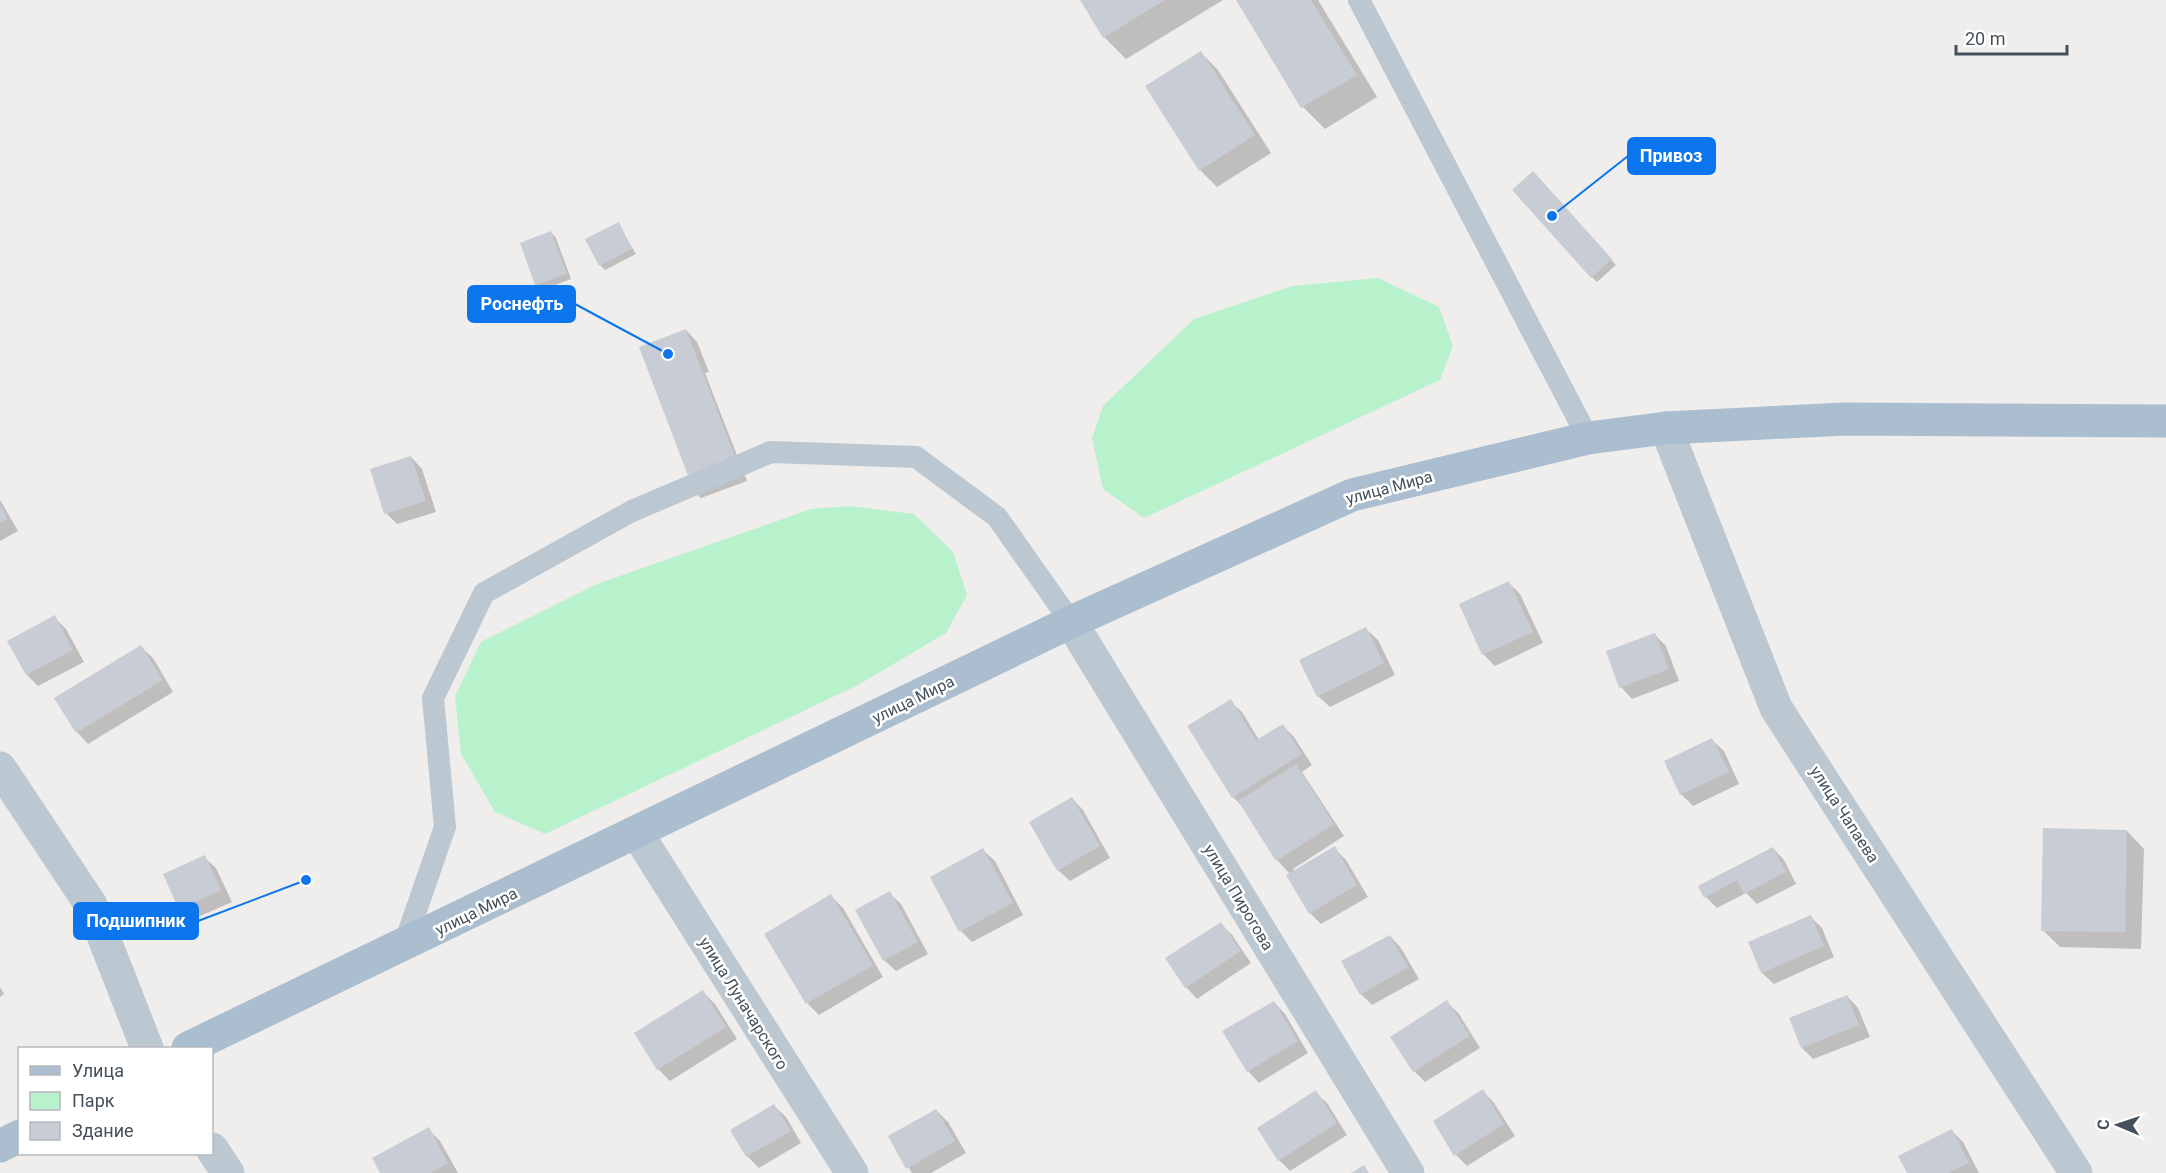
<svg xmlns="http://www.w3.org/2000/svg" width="2166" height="1173" font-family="Roboto,sans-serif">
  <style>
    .green { fill: #b7f2cc }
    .shadow { fill: #0003 }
    .building { fill: #c8ccd4 }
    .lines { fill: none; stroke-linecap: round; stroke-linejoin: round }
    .lane { stroke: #bcc8d1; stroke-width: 22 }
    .street { stroke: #bcc8d1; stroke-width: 33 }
    .primary { stroke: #aabecf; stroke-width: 33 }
    .labels { text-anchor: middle; stroke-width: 5; stroke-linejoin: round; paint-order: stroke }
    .street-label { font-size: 16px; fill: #44515c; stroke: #fff }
    .leader { fill: none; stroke: #0a75ed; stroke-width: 2 }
    .callout-dot { fill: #0a75ed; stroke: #fff; stroke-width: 2 }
    .callout { fill: #0a75ed; stroke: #0a75ed; stroke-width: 2 }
    .callout-label { font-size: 18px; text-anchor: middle; font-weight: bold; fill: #fff }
  </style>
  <rect width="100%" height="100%" fill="#f0eded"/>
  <path class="green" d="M1378,278L1439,307L1453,346L1440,380L1144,518L1103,489L1092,438L1103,406L1194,319L1292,286Z
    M849,506L914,514L953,552L967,595L946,633L858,685L545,834L495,812L461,754L455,696L481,642L597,584L811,509Z"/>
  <path class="shadow" d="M1082,0H1223L1126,59L1104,37Z
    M1237,0H1318L1377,97L1325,129L1303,107Z
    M1201,53L1218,70L1271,153L1217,187L1200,170Z
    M1539,178L1616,265L1597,282L1592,277Z
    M618,224L636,254L605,270L600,265Z
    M551,232L556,238L571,279L542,290L537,285L522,243Z
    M686,330L697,342L709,372L705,373L747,481L701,498L696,493Z
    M411,457L422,469L436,512L397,524L386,513Z
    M0,500L18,531L0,541Z
    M1509,583L1520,594L1543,643L1495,666L1483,654Z
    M54,617L66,629L84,662L38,686L27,675L9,642Z
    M1366,629L1378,640L1395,675L1330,707L1318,696Z
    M1655,635L1666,646L1679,681L1632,699L1621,687Z
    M141,647L153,658L173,692L88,744L77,732Z
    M1230,701L1242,712L1259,740L1283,726L1294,737L1312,765L1302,772L1344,836L1293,869L1295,871L1334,848L1346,860L1368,897L1321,924L1310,913L1290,874L1277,860L1243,807L1233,797Z
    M1712,740L1724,751L1739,784L1693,806L1681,794L1666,762Z
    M1072,798L1083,810L1110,858L1070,881L1058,870Z
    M2127,831L2144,849L2141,949L2060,947L2043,930Z
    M1773,848L1784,860L1796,884L1757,904L1746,893L1717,908L1706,897Z
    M983,850L995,861L1023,915L972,942L961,931Z
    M204,857L216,868L232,902L191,920L180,909Z
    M889,893L901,904L928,954L896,971L884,960Z
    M831,896L843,908L883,977L819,1015L808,1004L766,934Z
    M1811,917L1822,928L1834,957L1774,984L1762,973L1750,943Z
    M1221,924L1232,935L1251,963L1197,999L1186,987Z
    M1390,936L1401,948L1419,979L1372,1005L1361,994Z
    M0,987L4,994L0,997Z
    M703,992L715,1004L737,1039L670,1081L658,1069L636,1034Z
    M1847,996L1858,1008L1870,1037L1813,1059L1802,1048Z
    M1274,1002L1285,1014L1308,1053L1259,1083L1248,1071Z
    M1447,1002L1459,1014L1480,1048L1425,1082L1414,1071Z
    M1483,1091L1494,1103L1515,1136L1467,1166L1456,1155Z
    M1315,1092L1327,1103L1347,1135L1290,1171L1279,1160Z
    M774,1106L786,1117L801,1143L759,1168L747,1156L732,1131Z
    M936,1110L948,1122L966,1153L931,1173H912L890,1137Z
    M428,1129L440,1141L458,1173H382Z
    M1952,1131L1963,1142L1979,1173H1909Z"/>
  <path class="building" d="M1080,0H1165L1103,38Z
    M1236,0H1311L1357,75L1301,108Z
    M1201,51L1255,135L1199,171L1145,86Z
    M1533,171L1612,259L1591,278L1512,190Z
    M619,222L632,249L599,266L585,239Z
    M551,231L567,274L535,285L520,243Z
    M686,329L742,475L695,494L639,347Z
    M411,456L426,501L384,514L370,469Z
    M0,504L8,519L0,523Z
    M1509,581L1533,632L1482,655L1459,604Z
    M55,615L73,650L26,675L7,641Z
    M1366,627L1384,663L1317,697L1299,660Z
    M1655,633L1669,669L1619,688L1606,651Z
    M141,645L163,680L76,733L54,698Z
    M1231,699L1256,740L1283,724L1302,754L1232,798L1187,726Z
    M1712,738L1729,772L1680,795L1664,761Z
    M1296,764L1334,824L1276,861L1238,801Z
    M1072,797L1100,846L1057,871L1029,822Z
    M2043,828L2127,830L2125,932L2041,931Z
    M1335,846L1357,885L1309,914L1286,875Z
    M1773,847L1786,872L1744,894L1737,880L1704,898L1698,886Z
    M983,848L1013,903L959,932L930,877Z
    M205,855L221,890L179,910L163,874Z
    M890,891L918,942L883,961L855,910Z
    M831,894L873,965L806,1004L764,934Z
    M1811,915L1824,946L1761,973L1748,942Z
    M1221,922L1241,951L1185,988L1165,958Z
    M1390,935L1408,967L1360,995L1341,961Z
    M703,990L726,1027L657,1070L634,1033Z
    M1847,995L1859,1025L1801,1048L1789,1018Z
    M1447,1000L1470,1036L1413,1072L1390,1037Z
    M1274,1001L1298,1041L1247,1072L1222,1031Z
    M1483,1089L1504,1124L1454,1156L1433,1121Z
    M1316,1090L1337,1123L1278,1161L1257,1128Z
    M774,1104L791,1131L746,1157L730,1130Z
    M936,1109L955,1141L906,1169L888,1136Z
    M429,1127L448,1163L431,1173H380L372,1158Z
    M1952,1129L1969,1163L1948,1173H1907L1898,1156Z
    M1364,1165L1369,1173H1351Z"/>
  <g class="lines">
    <path class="lane" d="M1359,0L1588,438
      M404,945L445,827L433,698L484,593L632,511L771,452L916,457L997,517L1071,622"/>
    <path class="street" d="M1666,428L1776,708L2076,1173
      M1071,622L1408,1173
      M0,768L91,905L147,1048
      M637,833L852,1173
      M212,1149L228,1173"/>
    <path class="primary" d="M188,1048L1071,622L1352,495L1588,438L1666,428L1845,419L2166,421
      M0,1146L20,1136"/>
  </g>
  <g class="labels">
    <g class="street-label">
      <text transform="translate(1389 487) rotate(-15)" y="6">улица Мира</text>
      <text transform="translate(913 699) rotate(-26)" y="6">улица Мира</text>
      <text transform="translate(1845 814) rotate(57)" y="6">улица Чапаева</text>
      <text transform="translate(1239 897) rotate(59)" y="6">улица Пирогова</text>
      <text transform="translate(476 911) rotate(-26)" y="6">улица Мира</text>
      <text transform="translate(744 1003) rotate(58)" y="6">улица Луначарского</text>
    </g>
  </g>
  <path class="leader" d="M1552 216L1628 156M668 354L575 304M306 880L198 921"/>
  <g class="callout-dot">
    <circle cx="1552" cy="216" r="6"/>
    <circle cx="668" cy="354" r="6"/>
    <circle cx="306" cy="880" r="6"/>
  </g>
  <g class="callout">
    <rect x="1628" y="138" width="87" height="36" rx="6"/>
    <rect x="468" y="286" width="107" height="36" rx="6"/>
    <rect x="74" y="903" width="124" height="36" rx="6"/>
  </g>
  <g class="callout-label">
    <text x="1671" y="162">Привоз</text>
    <text x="522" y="310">Роснефть</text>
    <text x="136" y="927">Подшипник</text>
  </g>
  <rect x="18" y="1047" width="195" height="108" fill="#ffffff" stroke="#b4b9be" stroke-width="1.5"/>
  <rect x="30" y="1066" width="30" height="9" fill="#aabecf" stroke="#b4b9be" stroke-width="1.5"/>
  <text x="72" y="1077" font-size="18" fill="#44515c">Улица</text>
  <rect x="30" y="1092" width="30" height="18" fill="#b7f2cc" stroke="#b4b9be" stroke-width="1.5"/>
  <text x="72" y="1107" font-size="18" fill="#44515c">Парк</text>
  <rect x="30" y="1122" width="30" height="18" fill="#c8ccd4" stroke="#b4b9be" stroke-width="1.5"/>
  <text x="72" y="1137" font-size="18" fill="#44515c">Здание</text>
  <g transform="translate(2118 1125) rotate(272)" stroke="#ffffff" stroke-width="4.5" paint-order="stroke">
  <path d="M0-4.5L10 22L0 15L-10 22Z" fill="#44515c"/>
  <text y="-9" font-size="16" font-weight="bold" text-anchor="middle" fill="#44515c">С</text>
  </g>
  <path d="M1956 45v9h111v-9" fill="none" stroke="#44515c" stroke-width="3"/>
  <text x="1965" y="45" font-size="18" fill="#44515c" stroke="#ffffff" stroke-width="4.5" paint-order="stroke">20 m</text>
</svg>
